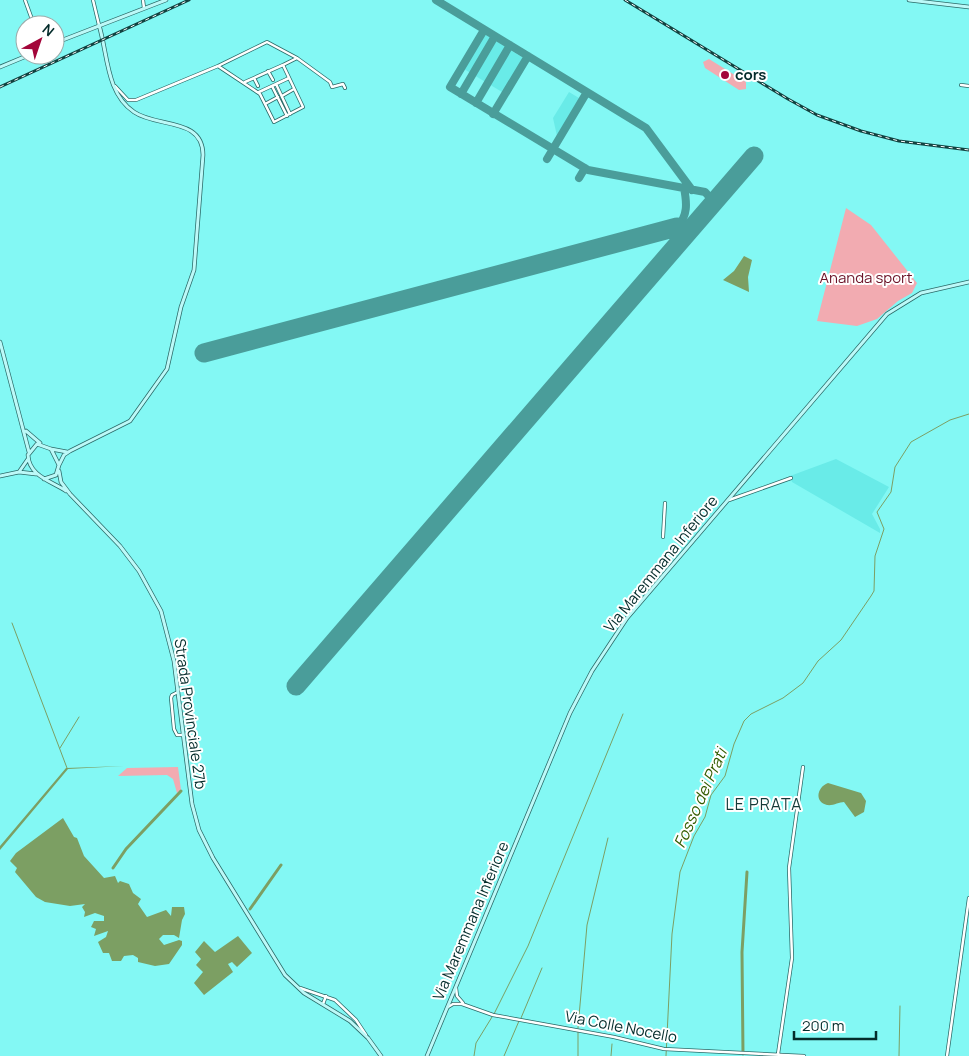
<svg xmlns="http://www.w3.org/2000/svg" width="969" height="1056" font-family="Manrope,sans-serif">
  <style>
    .built { fill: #69ebe8 }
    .green { fill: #f2abb1 }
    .water { fill: #7c9f63 }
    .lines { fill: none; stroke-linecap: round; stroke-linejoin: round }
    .stream { stroke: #7c9f63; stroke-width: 1 }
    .canal { stroke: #7c9f63; stroke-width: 3 }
    .taxiway { stroke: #4a9d9a; stroke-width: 8 }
    .runway { stroke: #4a9d9a; stroke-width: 19 }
    .street-casing { stroke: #2b6a68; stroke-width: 4 }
    .secondary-casing { stroke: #2b6a68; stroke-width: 4.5 }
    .street { stroke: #fff; stroke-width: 2.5 }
    .secondary { stroke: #bcf9f8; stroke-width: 3 }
    .rail-casing { stroke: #124240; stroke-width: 3 }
    .rail { stroke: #fff; stroke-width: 1; stroke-dasharray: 4; stroke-linecap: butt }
    .poi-dot { fill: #a3063a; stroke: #fff; stroke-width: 2 }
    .labels { text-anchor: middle; stroke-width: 4; stroke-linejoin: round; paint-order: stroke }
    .poi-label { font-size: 15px; font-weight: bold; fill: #042c2b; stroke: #fff; text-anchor: start }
    .park-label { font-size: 15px; fill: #6c1328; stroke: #fff }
    .street-label { font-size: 15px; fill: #042c2b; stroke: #fff }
    .water-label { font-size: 16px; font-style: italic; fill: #335c00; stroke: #fff }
    .neighbourhood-label { font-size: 16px; letter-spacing: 1px; fill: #143a39; stroke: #fff }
  </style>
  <rect width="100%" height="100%" fill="#83f8f4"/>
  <path class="built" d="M480,31L528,61L507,95L459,66Z
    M569,92L584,101L562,138L557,136L553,118Z
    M836,459L889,487L872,514L880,529V533L792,482L790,476Z"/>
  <path class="green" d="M709,59L746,82V89L739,90L705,68L703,62Z
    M846,208L871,225L917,283L912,293L898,301L877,319L857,326L817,321Z
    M178,767L181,790L177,793L173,779L167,775L118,776L127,768Z"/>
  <path class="water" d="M744,256L752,260L748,277L749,292L723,280L734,271Z
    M124,766L68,769L0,850V846L66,768Z
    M828,783L861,793L866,801L864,812L855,817L844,802C839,802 833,806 827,805C814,802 817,787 828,783Z
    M63,818L74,837L77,838L84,856L104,878L115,876L118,883L120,881L129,884L133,893L141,899L138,904L147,917L166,910L171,916L172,907H184L185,914L182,920L179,938L174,935H163L159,939L164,945L179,940L182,941V945L169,964L155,966L138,962V958L133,955L124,956L121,961H112L109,953H103L98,942L106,937L108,931L94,936L96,929L91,927L94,921H104V916L95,913L84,917L85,912L82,907L85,904L70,906L45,902L36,897L15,872L17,868L10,861L16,853Z
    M238,936L252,953L237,967L232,962L228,964L233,972L204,995L194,983L203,972L196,965L201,959L195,952L204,941L215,952Z"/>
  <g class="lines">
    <path class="stream" d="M12,623L67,768
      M60,748L79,717
      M494,1014L528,946L623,714
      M521,1018L542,968
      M578,1028L587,925L608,838
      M474,1056L476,1043L492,1017
      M504,1056L519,1021
      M578,1056V1032
      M611,1056L612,1044
      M666,1056L672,934L680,872L694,836L705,817L711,795L725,776L734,744L744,721L751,714L783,698L803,683L818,661L841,640L871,596L874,591L875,556L884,529L877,512L891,492L895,467L911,442L950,420L969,414
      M899,1056L900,1006"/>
    <path class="canal" d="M113,868L126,849L181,791
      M250,909L281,865
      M743,1054L742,952L747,872"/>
    <path class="taxiway" d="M436,0L646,128L692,190
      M484,30L450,87L588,170L705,192L714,202
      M461,94L495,36
      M476,103L510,45
      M493,114L528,56
      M547,159L587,92
      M579,178L585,168
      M677,227C688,216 687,203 684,188"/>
    <path class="runway" d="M204,353L677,227
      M296,686L754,156"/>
    <g class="street-casing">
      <path id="street" d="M25,0L34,25
        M93,0L99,25
        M143,0L144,8
        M297,58L330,82L332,87L343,84L345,88
        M268,71L273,80
        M254,78L258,86
        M245,82L283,65
        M276,84L290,114
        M961,85L969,86
        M115,86L128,100H136L218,66L260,94L274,122L303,107L283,65L297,58L267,42L218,66
        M272,86L287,116
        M259,92L289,78
        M282,96L294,89
        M265,104L278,97
        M729,500L791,478
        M663,537L665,503
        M178,692L172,695L171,698L174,729L177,735H183
        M300,988L335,1000L356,1020L366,1035
        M456,988L457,996L463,1003
        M323,1004L326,996
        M448,1007L453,1004H462L493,1015L614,1037L664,1049L804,1056
        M778,1054L792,958L789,868L803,767
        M947,1056L969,898"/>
    </g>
    <g class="secondary-casing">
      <path id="secondary" d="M909,0L969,7
        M55,43L166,0
        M0,67L29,55
        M0,342L29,452
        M26,431L40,443
        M51,449L67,452
        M59,465L64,455L70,451L130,421L167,369L181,307L194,270L203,155C203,117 157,128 134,112C106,93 108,55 99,25
        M59,471L61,482L70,494L120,546L139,571L161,611L174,661L192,804L199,830L213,858L285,975L304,993L350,1021L368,1038L381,1056
        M19,472L28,459
        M0,476L19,472L36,474
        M44,479L56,475L59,465L51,449L37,444L28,455C29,476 51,481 66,491
        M427,1056L570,713L592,671L627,618L887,314L921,293L969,282"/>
    </g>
    <use href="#street" class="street"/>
    <use href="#secondary" class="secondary"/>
    <g class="rail-casing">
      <path id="rail" d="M625,0L788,99L817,115L861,131L899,141L969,150
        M0,87L189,0"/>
    </g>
    <use href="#rail" class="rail"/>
  </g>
  <circle class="poi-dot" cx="725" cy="75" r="5"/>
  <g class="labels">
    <g class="poi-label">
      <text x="735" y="80">cors</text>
    </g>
    <g class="park-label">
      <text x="866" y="283">Ananda sport</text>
    </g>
    <g class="street-label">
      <text transform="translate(661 564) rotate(-51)" y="5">Via Maremmana Inferiore</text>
      <text transform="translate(190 714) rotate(82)" y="5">Strada Provinciale 27b</text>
      <text transform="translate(471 921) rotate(-67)" y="5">Via Maremmana Inferiore</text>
      <text transform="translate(621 1027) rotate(11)" y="5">Via Colle Nocello</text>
    </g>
    <g class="water-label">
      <text transform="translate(700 798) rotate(-66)" y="6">Fosso dei Prati</text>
    </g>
    <g class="neighbourhood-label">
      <text x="764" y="810">LE PRATA</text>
    </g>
  </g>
  <g transform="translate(40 40) rotate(40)"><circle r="24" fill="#ffffff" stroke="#9babaa"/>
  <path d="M0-4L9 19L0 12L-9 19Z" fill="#a3063a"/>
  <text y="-8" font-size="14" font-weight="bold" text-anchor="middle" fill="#042c2b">N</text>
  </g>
  <path d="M794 1031v8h82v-8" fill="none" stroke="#042c2b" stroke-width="2.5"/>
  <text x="802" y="1031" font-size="15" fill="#042c2b" stroke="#ffffff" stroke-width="4" paint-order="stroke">200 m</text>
</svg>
